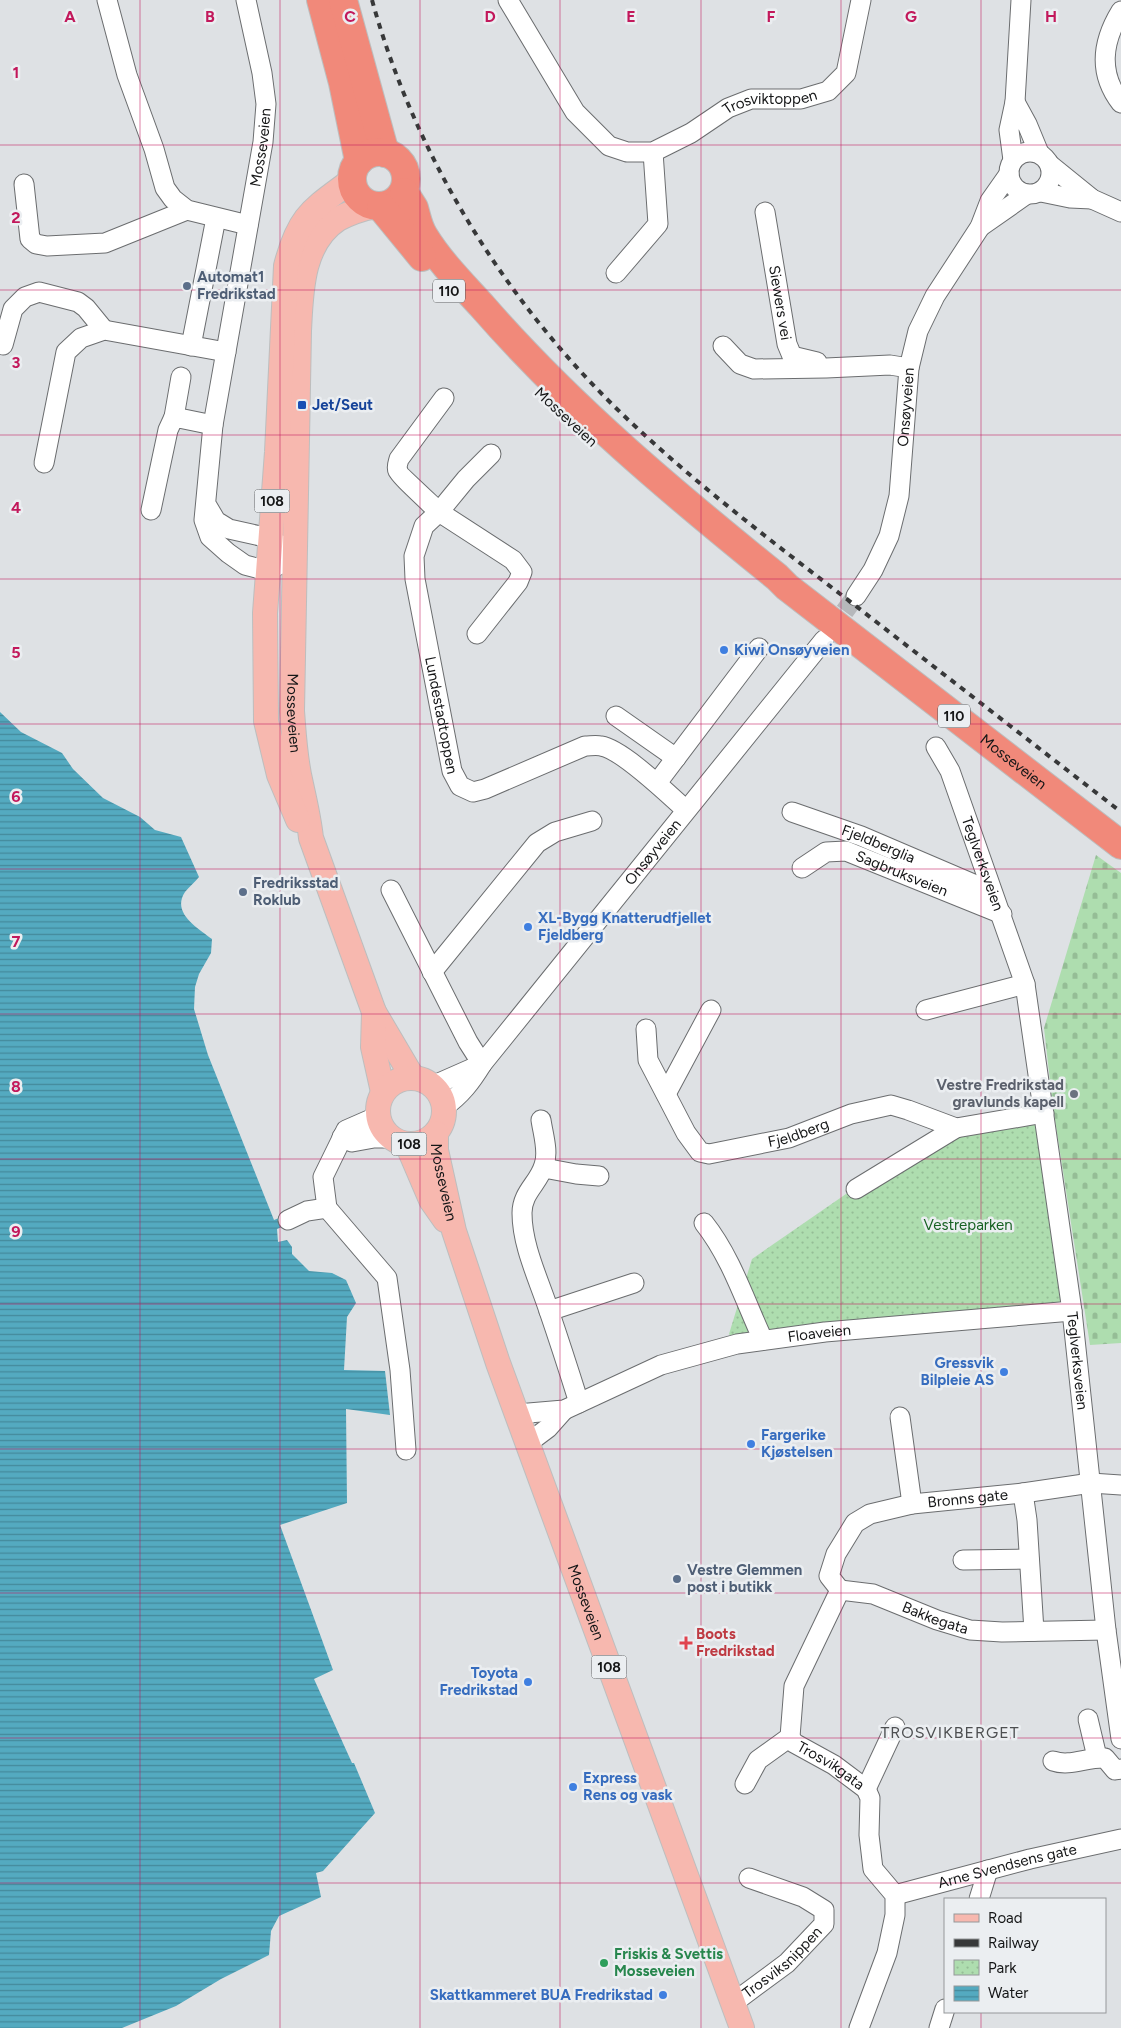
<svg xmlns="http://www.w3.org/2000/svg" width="1121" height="2028" font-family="Figtree,sans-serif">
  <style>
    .cemetery { fill: url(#cemetery-stones) }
    .park { fill: url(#park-dots) }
    .water { fill: url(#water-rules) }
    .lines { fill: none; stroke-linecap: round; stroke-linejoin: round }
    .minor-tunnel { stroke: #b6b8bb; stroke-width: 19; stroke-dasharray: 19 9; stroke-linecap: butt }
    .minor-casing { stroke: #6b6d6f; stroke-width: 21 }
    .major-casing { stroke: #bdbebe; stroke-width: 26 }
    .highway-casing { stroke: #bdbebe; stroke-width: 30 }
    .minor { stroke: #fff; stroke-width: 19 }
    .major { stroke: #f7b8af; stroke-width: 24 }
    .highway { stroke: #f1897a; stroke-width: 28 }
    .rail { stroke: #373839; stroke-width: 4; stroke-dasharray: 6 6; stroke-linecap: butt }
    .grid { fill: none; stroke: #c2185b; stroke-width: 1; stroke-opacity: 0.55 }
    .service-dot { fill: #5c6f8a; stroke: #ebeef1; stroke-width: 2 }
    .transit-dot { fill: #1a4fb4; stroke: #ebeef1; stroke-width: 2 }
    .shop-dot { fill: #3f7fe0; stroke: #ebeef1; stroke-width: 2 }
    .worship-dot { fill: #6b7280; stroke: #ebeef1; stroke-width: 2 }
    .health-dot { fill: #e0444e; stroke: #ebeef1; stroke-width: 2 }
    .leisure-dot { fill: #2e9e5b; stroke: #ebeef1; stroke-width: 2 }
    .labels { text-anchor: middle; stroke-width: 5; stroke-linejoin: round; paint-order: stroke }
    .shield { fill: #ebeef1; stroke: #555758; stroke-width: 1 }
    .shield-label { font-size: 14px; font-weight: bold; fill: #151617 }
    .street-label { font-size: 15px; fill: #151617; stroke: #ebeef1 }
    .service-label { font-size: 15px; font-weight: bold; fill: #4e5e75; stroke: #ebeef1; text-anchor: start }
    .transit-label { font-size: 15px; font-weight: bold; fill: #164399; stroke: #ebeef1; text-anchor: start }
    .shop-label { font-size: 15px; font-weight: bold; fill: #366cbe; stroke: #ebeef1; text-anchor: start }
    .worship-label { font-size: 15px; font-weight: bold; fill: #5b616d; stroke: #ebeef1; text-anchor: end }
    .park-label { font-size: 15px; fill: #176123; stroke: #ebeef1 }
    .health-label { font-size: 15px; font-weight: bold; fill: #be3a42; stroke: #ebeef1; text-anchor: start }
    .leisure-label { font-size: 15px; font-weight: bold; fill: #27864d; stroke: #ebeef1; text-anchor: start }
    .neighbourhood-label { font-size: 16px; letter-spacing: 1px; fill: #4d4f51; stroke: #ebeef1 }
    .grid-label { font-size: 16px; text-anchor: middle; font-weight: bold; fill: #c2185b; stroke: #ebeef1; stroke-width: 5; stroke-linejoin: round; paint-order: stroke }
  </style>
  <defs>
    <pattern id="cemetery-stones" width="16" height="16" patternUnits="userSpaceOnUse" patternTransform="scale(1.25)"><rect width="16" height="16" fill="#aeddaf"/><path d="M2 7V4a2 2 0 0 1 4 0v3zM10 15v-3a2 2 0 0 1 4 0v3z" fill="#95bd96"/></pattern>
    <pattern id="park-dots" width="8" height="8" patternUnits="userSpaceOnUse" patternTransform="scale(1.25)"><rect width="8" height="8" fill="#aeddaf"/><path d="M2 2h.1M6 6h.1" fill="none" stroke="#95bd96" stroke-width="1.8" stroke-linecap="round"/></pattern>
    <pattern id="water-rules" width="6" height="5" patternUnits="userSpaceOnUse" patternTransform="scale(1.25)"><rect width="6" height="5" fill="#54aac0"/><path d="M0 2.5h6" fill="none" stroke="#44899b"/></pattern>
  </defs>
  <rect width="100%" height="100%" fill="#dee1e4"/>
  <path class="cemetery" d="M1096,855L1121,873V1343L1090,1345L1053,1107L1044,1028Z"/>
  <path class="park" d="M1053,1104L1072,1311L737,1344L729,1334L752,1259L956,1118Z"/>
  <path class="water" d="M0,712L21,732L62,753L73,769L103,798L140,817L155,830L181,837L199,877C195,882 189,887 185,892C171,913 198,928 212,939L211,953L199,974L195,987L194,1009L208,1055L274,1220L284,1216L287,1225L277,1229L278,1242L287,1240L292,1247V1254L309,1271L332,1273L346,1280L356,1303L347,1317L344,1370L385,1371L390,1415L346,1409L347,1503L280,1525L333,1670L314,1679L352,1763H354L375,1813L323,1871L316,1873L321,1897L279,1916L271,1931L269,1955L221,1979L176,2006L122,2028H0Z"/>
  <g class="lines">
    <path class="minor-tunnel" d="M828,634L856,596"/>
    <g class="minor-casing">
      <g id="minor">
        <path d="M107,0L127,75L154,149L165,188L173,199L187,210L248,225"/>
        <path id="s1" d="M508,0L575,112L609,146L627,152H653L691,133L728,108L751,99H801L828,91L846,73L861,0"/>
        <path d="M1121,11C1102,42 1098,73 1121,103"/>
        <path d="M1015,102L1027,124L1039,153"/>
        <circle cx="1030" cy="173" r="21"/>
        <path d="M1013,160L1009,130L1015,102L1021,0"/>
        <path d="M1050,165L1092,199L1121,212"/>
        <path d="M24,184L30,239L36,244L47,246L105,243L187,210"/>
        <path d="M1041,192L1070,198L1092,199"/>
        <path id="s2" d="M765,212L787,344L792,356L817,362"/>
        <path d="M980,227L1027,194"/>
        <path d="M616,273L658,224L653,152"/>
        <path d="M3,345L13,309L25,297L39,292L78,302L86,308L104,330"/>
        <path d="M191,346L216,218"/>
        <path d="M723,346L740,364L754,369L826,368L890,365L909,368"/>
        <path d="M444,398L399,459C398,463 396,467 398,471C399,475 433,506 439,512L466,479L491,454"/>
        <path d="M174,417L181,377"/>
        <path d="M44,463L66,352L81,338L104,330L226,352"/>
        <path id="s3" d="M206,504L216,521L229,529L269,538L296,555L268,571L245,565L228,553L210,537L204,520L213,425L263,142L266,104L262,73L246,0"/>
        <path d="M151,510L168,430L174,417L213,425"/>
        <path id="s4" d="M856,596L873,570L889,536L899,496L909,368L918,331L935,296L980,227L990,201L1009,174"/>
        <path id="s5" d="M477,634L518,582L522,572L513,560L439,512L424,526L414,556L415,579L452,771L460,786L473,792L485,789L585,746C590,746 596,745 601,746C622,749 669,795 686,810"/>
        <path d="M616,716L676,758"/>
        <path id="s6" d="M936,747L950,771L1025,984L1072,1311L1106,1630L1121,1739"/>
        <path d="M657,783L759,648"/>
        <path id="s7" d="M792,812L861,836L992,892"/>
        <path id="s8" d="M802,868L826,852L846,851L1002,914"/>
        <path d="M391,890L468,1042L482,1064"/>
        <path d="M432,972L537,843L555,832L592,821"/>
        <path d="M926,1010L1025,984"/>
        <path id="s9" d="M646,1029L648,1060L686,1133L700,1152L709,1154L789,1138L851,1114L891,1105L908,1110L956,1128L1044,1113"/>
        <path d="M432,1086L482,1064"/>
        <path d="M666,1094L711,1010"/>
        <path id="s10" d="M444,1107C461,1095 471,1082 482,1064L824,640"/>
        <path d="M378,1116L346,1130L323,1177L327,1208L387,1278L400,1370L406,1450"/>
        <path d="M541,1120C543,1134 549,1152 544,1165C539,1183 522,1192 522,1213C522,1245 538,1278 548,1308C559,1340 569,1371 579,1403"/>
        <path d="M342,1137L352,1142L374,1138H392"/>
        <path d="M544,1168L576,1174L599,1176"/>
        <path d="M856,1189L956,1128"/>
        <path d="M288,1220L307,1211L327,1208"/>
        <path d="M704,1223C731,1257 745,1301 763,1340"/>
        <path d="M549,1311L634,1283"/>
        <path id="s11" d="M517,1414L564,1410L661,1365L737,1344L825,1332L1072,1311"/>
        <path d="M900,1417L912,1504"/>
        <path d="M528,1443L548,1428L564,1410"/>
        <path d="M1023,1493L1027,1520L1034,1631"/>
        <path d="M963,1560L1029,1559"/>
        <path id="s12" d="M840,1590L794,1686L790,1737L794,1743L834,1765L866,1789L870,1798L869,1835L873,1869L895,1895V1915L887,1953L859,2028"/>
        <path id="s13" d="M840,1590L829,1576L836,1554L855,1523L870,1514L912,1504L1023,1493L1091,1483L1121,1485"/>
        <path id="s14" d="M840,1590L873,1594L937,1620L970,1630L1002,1632L1106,1630"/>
        <path d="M1088,1719L1097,1757"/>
        <path d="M1053,1761C1070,1767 1087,1757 1105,1758L1115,1770L1121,1769"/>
        <path d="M745,1784L758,1760L790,1737"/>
        <path d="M866,1789L895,1727"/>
        <path id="s15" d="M895,1895L1030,1859L1121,1839"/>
        <path d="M979,1899L988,1870"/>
        <path id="s16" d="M733,2003L787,1963L824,1924V1910L803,1897L749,1878"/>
        <path d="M939,2028L945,2009"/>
      </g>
    </g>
    <g class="major-casing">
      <g id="major">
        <path id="s17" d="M374,206C361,209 349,213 338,219C301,243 301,293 299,331L292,711C294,736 295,760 301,784C305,802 309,819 311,838L374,1012L413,1078"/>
        <path d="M298,820L279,775L266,721L265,613L277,452L286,266C299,215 312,210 352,180"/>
        <path d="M374,1012L373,1047L383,1092"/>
        <circle cx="411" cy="1111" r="33"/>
        <path id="s18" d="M436,1133V1150L454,1231L498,1363L742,2028"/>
        <path d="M407,1144L431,1200L445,1220"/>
      </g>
    </g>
    <g class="highway-casing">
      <g id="highway">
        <path d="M321,0L343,83L359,161"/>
        <path d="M343,0L385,153"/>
        <circle cx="379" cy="179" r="27"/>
        <path id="s19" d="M404,192C407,197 411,203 414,208C417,218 418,227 424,236C440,262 462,284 482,306C570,407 673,493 777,577L787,587L1121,845"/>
        <path d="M381,207L422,257"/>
      </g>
    </g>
    <use href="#minor" class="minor"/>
    <use href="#major" class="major"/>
    <use href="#highway" class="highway"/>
    <path class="rail" d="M372,0C417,163 513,314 637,428C705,491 779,547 852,603C942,673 1031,742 1121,812"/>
  </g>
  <path class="grid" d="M140,0V2028M280,0V2028M420,0V2028M560,0V2028M701,0V2028M841,0V2028M981,0V1899M0,145H1121M0,290H1121M0,435H1121M0,579H1121M0,724H1121M0,869H1121M0,1014H1121M0,1159H1121M0,1304H1121M0,1449H1121M0,1593H1121M0,1738H1121M0,1883H1121M981,2012V2028"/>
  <g class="service-dot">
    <circle cx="187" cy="286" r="5"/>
    <circle cx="243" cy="892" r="5"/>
    <circle cx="677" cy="1579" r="5"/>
  </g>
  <rect class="transit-dot" x="297" y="400" width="10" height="10" rx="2.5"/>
  <g class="shop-dot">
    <circle cx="724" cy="650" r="5"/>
    <circle cx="528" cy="927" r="5"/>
    <circle cx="1004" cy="1372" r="5"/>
    <circle cx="751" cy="1444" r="5"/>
    <circle cx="528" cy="1682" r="5"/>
    <circle cx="573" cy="1787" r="5"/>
    <circle cx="663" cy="1995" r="5"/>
  </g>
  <circle class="worship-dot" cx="1074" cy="1094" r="5"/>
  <path class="health-dot" d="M683.5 1635.5h5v5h5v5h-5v5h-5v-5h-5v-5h5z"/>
  <circle class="leisure-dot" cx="604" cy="1963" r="5"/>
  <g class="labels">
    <g class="shield">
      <rect x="433" y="279.5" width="32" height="23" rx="4"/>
      <rect x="254.5" y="489.5" width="35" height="23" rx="4"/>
      <rect x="938" y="704.5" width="32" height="23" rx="4"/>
      <rect x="391.5" y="1132.5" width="35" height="23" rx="4"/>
      <rect x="591.5" y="1655.5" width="35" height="23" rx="4"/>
    </g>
    <g class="shield-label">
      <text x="449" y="296">110</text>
      <text x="272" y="506">108</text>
      <text x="954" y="721">110</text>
      <text x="409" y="1149">108</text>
      <text x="609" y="1672">108</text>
    </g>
    <g class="street-label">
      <text dy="5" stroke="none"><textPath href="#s1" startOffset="354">Trosviktoppen</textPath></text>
      <text dy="5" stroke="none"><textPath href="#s3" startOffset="604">Mosseveien</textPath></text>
      <text dy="5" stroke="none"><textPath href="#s2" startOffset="92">Siewers vei</textPath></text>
      <text dy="5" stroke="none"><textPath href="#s4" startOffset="199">Onsøyveien</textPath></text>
      <text transform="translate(566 417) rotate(43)" y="5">Mosseveien</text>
      <text dy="5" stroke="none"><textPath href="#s17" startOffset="544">Mosseveien</textPath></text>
      <text dy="5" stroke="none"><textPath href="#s5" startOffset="394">Lundestadtoppen</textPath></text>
      <text dy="5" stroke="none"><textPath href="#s19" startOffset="841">Mosseveien</textPath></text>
      <text dy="5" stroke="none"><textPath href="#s7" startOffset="92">Fjeldberglia</textPath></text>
      <text dy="5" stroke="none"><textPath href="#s10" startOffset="330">Onsøyveien</textPath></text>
      <text dy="5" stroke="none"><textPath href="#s6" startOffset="126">Teglverksveien</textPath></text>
      <text dy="5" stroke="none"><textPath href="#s8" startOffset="109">Sagbruksveien</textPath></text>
      <text dy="5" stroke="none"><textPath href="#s9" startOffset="238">Fjeldberg</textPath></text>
      <text dy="5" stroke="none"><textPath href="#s18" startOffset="50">Mosseveien</textPath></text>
      <text dy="5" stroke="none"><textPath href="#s11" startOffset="316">Floaveien</textPath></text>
      <text dy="5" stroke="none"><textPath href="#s6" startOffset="634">Teglverksveien</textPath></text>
      <text dy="5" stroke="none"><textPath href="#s13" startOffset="194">Bronns gate</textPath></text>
      <text dy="5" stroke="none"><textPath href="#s18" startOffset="494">Mosseveien</textPath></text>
      <text dy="5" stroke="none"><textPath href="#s14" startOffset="100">Bakkegata</textPath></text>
      <text dy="5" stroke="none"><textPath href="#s12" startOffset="208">Trosvikgata</textPath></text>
      <text dy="5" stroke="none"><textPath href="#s15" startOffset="116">Arne Svendsens gate</textPath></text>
      <text dy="5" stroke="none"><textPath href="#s16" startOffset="64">Trosviksnippen</textPath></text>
    </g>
    <g class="service-label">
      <text x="197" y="282">Automat1<tspan x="197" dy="17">Fredrikstad</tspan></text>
      <text x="253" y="888">Fredriksstad<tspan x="253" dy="17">Roklub</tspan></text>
      <text x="687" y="1575">Vestre Glemmen<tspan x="687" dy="17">post i butikk</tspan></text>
    </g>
    <g class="transit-label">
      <text x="312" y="410">Jet/Seut</text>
    </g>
    <g class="shop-label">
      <text x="734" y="655">Kiwi Onsøyveien</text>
      <text x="538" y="923">XL-Bygg Knatterudfjellet<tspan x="538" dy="17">Fjeldberg</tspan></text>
      <text x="994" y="1368" text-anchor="end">Gressvik<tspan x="994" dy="17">Bilpleie AS</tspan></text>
      <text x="761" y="1440">Fargerike<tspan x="761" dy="17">Kjøstelsen</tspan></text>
      <text x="518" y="1678" text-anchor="end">Toyota<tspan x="518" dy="17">Fredrikstad</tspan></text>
      <text x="583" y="1783">Express<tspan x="583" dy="17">Rens og vask</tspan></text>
      <text x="653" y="2000" text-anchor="end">Skattkammeret BUA Fredrikstad</text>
    </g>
    <g class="worship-label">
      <text x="1064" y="1090">Vestre Fredrikstad<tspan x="1064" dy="17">gravlunds kapell</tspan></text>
    </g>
    <g class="park-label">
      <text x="968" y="1230">Vestreparken</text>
    </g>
    <g class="health-label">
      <text x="696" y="1639">Boots<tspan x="696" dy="17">Fredrikstad</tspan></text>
    </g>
    <g class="leisure-label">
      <text x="614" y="1959">Friskis &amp; Svettis<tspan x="614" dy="17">Mosseveien</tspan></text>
    </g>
    <g class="neighbourhood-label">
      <text x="950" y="1738">TROSVIKBERGET</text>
    </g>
  </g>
  <g class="grid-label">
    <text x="70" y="22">A</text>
    <text x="210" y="22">B</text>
    <text x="350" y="22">C</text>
    <text x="490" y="22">D</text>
    <text x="631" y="22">E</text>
    <text x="771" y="22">F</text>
    <text x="911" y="22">G</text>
    <text x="1051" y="22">H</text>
    <text x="16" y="78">1</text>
    <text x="16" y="223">2</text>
    <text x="16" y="368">3</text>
    <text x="16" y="513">4</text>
    <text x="16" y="658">5</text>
    <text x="16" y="802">6</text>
    <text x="16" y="947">7</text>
    <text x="16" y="1092">8</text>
    <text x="16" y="1237">9</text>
  </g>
  <rect x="944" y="1898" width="162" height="115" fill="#ebeef1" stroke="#95989a"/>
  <rect x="954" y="1914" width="25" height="8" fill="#f7b8af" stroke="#95989a"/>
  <text x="988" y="1923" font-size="15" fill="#151617">Road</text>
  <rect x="954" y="1939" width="25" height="8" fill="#373839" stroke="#95989a"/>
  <text x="988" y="1948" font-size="15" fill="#151617">Railway</text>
  <rect x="954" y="1960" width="25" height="15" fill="url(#park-dots)" stroke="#95989a"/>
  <text x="988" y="1973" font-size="15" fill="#151617">Park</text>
  <rect x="954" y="1986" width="25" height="15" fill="url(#water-rules)" stroke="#95989a"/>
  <text x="988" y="1998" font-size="15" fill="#151617">Water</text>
</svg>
